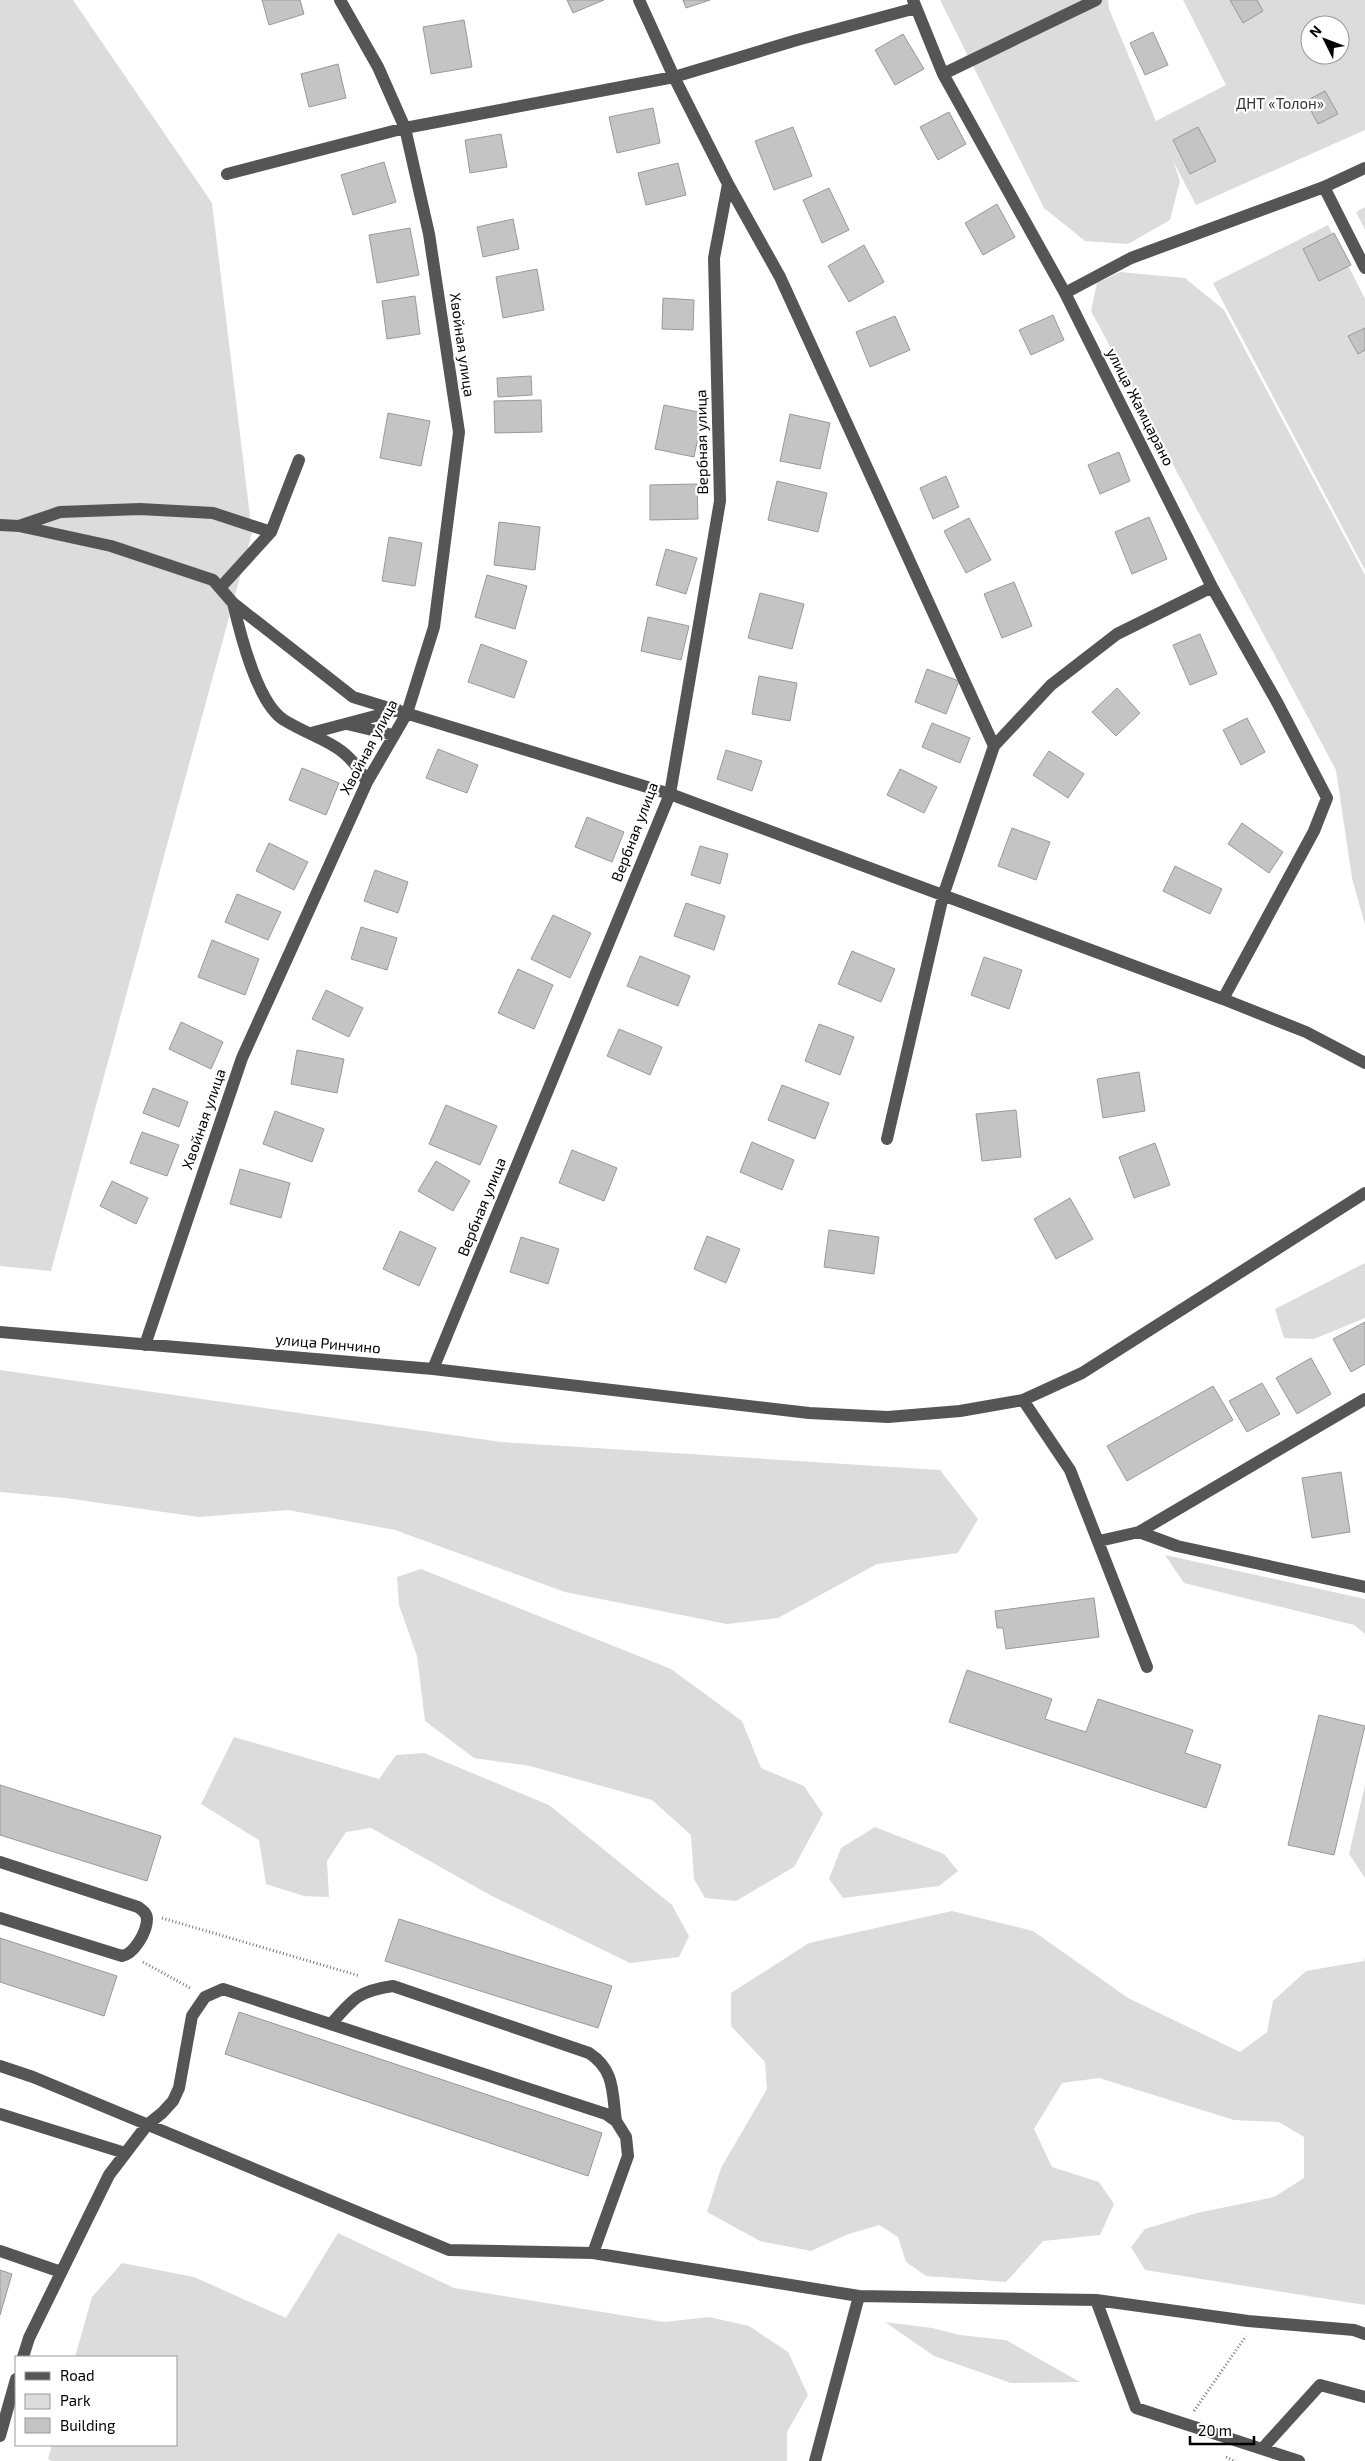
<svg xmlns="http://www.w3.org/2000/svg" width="1365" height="2461" font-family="'Exo 2',sans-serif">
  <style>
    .green { fill: #dcdcdc; fill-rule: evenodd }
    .building { fill: #c4c4c4; stroke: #999 }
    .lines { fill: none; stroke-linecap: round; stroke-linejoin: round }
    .path { stroke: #777; stroke-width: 3; stroke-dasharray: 1 2.5; stroke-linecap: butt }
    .minor { stroke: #555; stroke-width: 12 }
    .labels { text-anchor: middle; stroke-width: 4.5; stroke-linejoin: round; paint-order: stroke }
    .park-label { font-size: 15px; fill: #333; stroke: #fff }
    .street-label { font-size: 15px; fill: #000; stroke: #fff }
  </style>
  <rect width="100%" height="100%" fill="#fff"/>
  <path class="green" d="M0,0H73L212,203L252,533L51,1271L0,1266Z
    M940,0H1108L1109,9L1156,121L1226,85L1183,0H1365V130L1196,205L1173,161L1180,181L1170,220L1128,244L1085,241L1044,208ZM1310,25H1340V55H1310Z
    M1365,207V230L1356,212Z
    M1328,225L1365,299V570L1213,283Z
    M1120,272L1185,278L1224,310L1365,575V925L1352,878L1336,770L1091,311L1097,283Z
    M1365,1263V1318L1314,1339L1284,1338L1275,1309Z
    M0,1370L501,1442L940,1470L978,1519L958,1553L877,1564L778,1618L727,1624L565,1592L395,1530L288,1510L199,1517L65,1498L0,1492Z
    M1165,1555L1365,1599V1634L1354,1625L1184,1583Z
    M421,1569L671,1669L742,1721L761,1768L804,1786L823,1814L794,1867L736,1901L705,1898L694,1879L691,1835L652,1800L530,1766L474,1758L425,1721L417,1656L399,1605L397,1577Z
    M234,1737L379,1779L396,1755L424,1753L549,1805L672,1905L689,1936L679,1957L630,1963L490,1895L371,1828L346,1832L327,1861L329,1897L304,1896L266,1884L259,1840L201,1804Z
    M1365,1785V1878L1349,1854Z
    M875,1827L944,1854L958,1871L939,1886L843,1898L829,1879L841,1848Z
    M952,1911L1033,1931L1128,1998L1240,2052L1267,2032L1273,2001L1306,1971L1364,1961L1365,1957V2305L1145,2270L1131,2247L1145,2229L1197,2213L1274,2197L1304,2178V2137L1279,2122L1234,2120L1099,2078L1062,2083L1034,2129L1052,2167L1099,2182L1114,2204L1100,2235L1043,2241L1006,2282L926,2276L906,2262L898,2237L879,2225L846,2235L811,2251L760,2241L707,2212L721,2168L767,2089L765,2062L731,2026V1993L809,1943Z
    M338,2233L454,2288L664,2322L709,2317L749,2326L788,2352L808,2395L787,2432V2461H52L48,2459L52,2445H176V2357H75L92,2297L122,2263L194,2277L286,2318Z
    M885,2322L932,2328L960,2335L1006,2340L1080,2382L1011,2383L934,2356Z"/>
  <path class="building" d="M262,0H300L304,14L269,25Z
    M567,0H604L573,13Z
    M683,0H710L686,8Z
    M1230,0H1257L1263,11L1243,23Z
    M464,20L472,67L431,74L423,27Z
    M1153,32L1168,65L1145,75L1130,43Z
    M903,34L924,69L895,85L875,50Z
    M338,64L346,98L309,107L301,74Z
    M1325,91L1338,114L1318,124L1306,101Z
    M653,108L660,143L617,153L609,117Z
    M949,112L966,144L938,160L920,127Z
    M793,127L812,176L774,190L755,141Z
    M1198,127L1216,161L1190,174L1173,140Z
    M501,134L507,167L470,173L465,140Z
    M384,162L396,202L353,215L341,175Z
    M678,163L686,195L646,205L638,173Z
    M829,188L849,230L822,243L803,200Z
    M997,204L1015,237L983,255L965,223Z
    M513,219L519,249L483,257L477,227Z
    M410,228L419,275L377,283L369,235Z
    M1334,233L1351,265L1319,281L1303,249Z
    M864,245L884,282L849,302L828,266Z
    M537,269L544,310L503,318L496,277Z
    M415,296L420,334L387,339L382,301Z
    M663,298L694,300L693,330L662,329Z
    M1053,315L1064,340L1031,355L1019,330Z
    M895,316L910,350L870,367L856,332Z
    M1365,328V350L1358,354L1348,336Z
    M531,376L532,395L498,397L497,378Z
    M541,400L542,432L495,433L494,401Z
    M664,405L703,413L694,457L655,449Z
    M388,413L430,421L421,466L380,458Z
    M790,414L830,423L820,469L780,461Z
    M1119,452L1130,481L1100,494L1088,465Z
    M946,476L959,507L933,519L920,488Z
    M777,481L827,493L818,532L768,520Z
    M697,484L698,519L650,520V485Z
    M1149,517L1167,559L1132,574L1115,532Z
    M969,518L991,560L966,573L944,531Z
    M499,522L540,527L535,570L494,565Z
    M389,537L422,543L415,586L382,581Z
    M666,549L697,558L686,594L656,585Z
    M487,575L527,586L515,629L475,617Z
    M1014,582L1032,626L1002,638L984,594Z
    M760,593L804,604L792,649L748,638Z
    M648,617L689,626L681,660L641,651Z
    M1200,634L1217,674L1190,685L1173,645Z
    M481,644L527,661L514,698L468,682Z
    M927,669L959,681L946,714L915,702Z
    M759,676L797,683L790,721L752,714Z
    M1117,688L1140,713L1116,736L1092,712Z
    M1247,718L1265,752L1241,765L1223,730Z
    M932,723L970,738L960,763L922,747Z
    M438,749L478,765L467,793L426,778Z
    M726,750L762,761L752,791L717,779Z
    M1049,751L1084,774L1068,798L1033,775Z
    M302,768L339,783L326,815L289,800Z
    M900,769L937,787L924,813L887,795Z
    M587,817L624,832L612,862L575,847Z
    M1242,823L1283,852L1269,873L1228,844Z
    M1012,828L1050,842L1036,880L998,866Z
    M269,843L308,862L294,890L256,871Z
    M700,846L728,854L720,884L691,875Z
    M1175,866L1222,889L1210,914L1163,891Z
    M375,870L408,882L398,913L364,901Z
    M237,894L281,912L268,940L225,922Z
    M686,903L725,916L714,950L674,936Z
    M553,915L591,933L570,978L531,959Z
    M361,927L397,938L387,970L351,959Z
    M212,940L259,959L245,995L198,977Z
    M852,951L895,969L881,1002L838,984Z
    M640,956L690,976L678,1006L627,986Z
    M984,957L1022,970L1009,1009L971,995Z
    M518,969L553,985L534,1029L498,1013Z
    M326,990L363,1008L349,1037L312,1019Z
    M181,1022L223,1042L211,1069L169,1049Z
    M819,1024L854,1037L840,1075L805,1061Z
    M619,1029L662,1047L650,1075L607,1056Z
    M297,1050L344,1059L337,1093L291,1084Z
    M1139,1072L1145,1111L1103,1118L1097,1079Z
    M782,1085L829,1103L815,1139L768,1120Z
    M153,1088L188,1102L179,1127L143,1113Z
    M446,1105L497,1126L480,1165L429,1144Z
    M1016,1110L1021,1157L982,1161L976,1114Z
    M275,1111L324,1129L312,1162L263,1144Z
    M142,1132L179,1145L167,1176L130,1163Z
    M752,1142L794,1160L782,1190L740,1172Z
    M1155,1143L1170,1185L1134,1198L1119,1157Z
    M572,1150L617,1168L604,1201L559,1183Z
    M436,1161L470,1181L453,1211L418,1191Z
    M240,1169L290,1183L281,1218L230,1204Z
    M112,1181L148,1198L136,1224L100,1206Z
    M1070,1198L1093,1239L1056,1259L1034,1219Z
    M829,1230L879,1237L874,1274L824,1267Z
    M400,1231L436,1248L419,1286L383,1269Z
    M707,1236L740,1249L726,1283L694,1269Z
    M521,1237L559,1249L548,1284L510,1272Z
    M1365,1322V1364L1351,1372L1333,1339Z
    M1311,1358L1331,1394L1297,1414L1276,1378Z
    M1262,1383L1280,1414L1247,1432L1229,1401Z
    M1213,1386L1233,1420L1127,1481L1107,1446Z
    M1341,1472L1350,1532L1312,1538L1302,1478Z
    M1094,1598L1099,1637L1006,1649L1003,1628H997L995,1611Z
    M967,1670L1052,1699L1045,1719L1086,1732L1098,1699L1193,1730L1185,1753L1221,1765L1206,1808L949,1722Z
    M1319,1715L1365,1726L1334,1855L1288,1845Z
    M0,1785L161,1836L147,1881L0,1835Z
    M399,1919L612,1986L598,2028L385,1961Z
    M0,1938L117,1976L104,2016L0,1982Z
    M239,2012L602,2133L588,2176L225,2054Z
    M0,2270L12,2274L0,2315Z"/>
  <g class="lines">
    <path class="path" d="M162,1918L360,1976
      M143,1962L192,1989
      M1194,2411L1246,2336
      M1226,2457L1234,2461"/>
    <path class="minor" d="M913,0L943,74L1065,293L1212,587L1117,634L1051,685L994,746
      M943,74L1096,0
      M227,174L405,128L674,77L797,40L916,8
      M728,184L780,277L994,746L943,896L887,1139
      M1324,187L1365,268
      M1065,293L1131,258L1324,187L1365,168
      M0,525L19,526L111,546L213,580L233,603L353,697L670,794L1223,999L1306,1032L1365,1063
      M19,526L60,512L140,509L213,513L271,532
      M1212,587L1278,704L1327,798L1314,831L1223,999
      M220,588L271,532L299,460
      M233,603C240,633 257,703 284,720C320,742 344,741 367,782
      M347,724L393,735
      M311,733L398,710
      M0,1332L433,1369L809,1413L888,1417L960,1411L1023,1400L1082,1373L1365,1193
      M145,1345L242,1058L367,782L407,713L434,627L459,432L429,234L405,128L378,67L340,0
      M433,1369L670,794L720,501L714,258L728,184L674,77L639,0
      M1023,1400L1070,1470L1147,1667
      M1139,1532L1365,1399
      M1099,1541L1139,1532L1177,1546L1365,1587
      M0,1862L138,1907C142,1910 147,1913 147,1919C147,1932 134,1954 122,1956L0,1918
      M331,2024C353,1999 358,1991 393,1986L589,2053C615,2070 612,2092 616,2121
      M0,2066L33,2077L449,2250L593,2253L859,2296L1096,2300L1248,2321L1354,2330L1365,2334
      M0,2114L125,2153
      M0,2251L61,2272
      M1096,2300L1136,2408L1299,2461
      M23,2357L29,2338L109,2175L147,2125L162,2113L173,2101L179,2088L192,2016L205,1997L223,1989L606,2114L616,2121L626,2137L628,2156L593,2253
      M0,2436L16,2379
      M1262,2449L1320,2385L1365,2397
      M815,2461L859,2296"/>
  </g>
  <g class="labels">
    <g class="park-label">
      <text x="1280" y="109">ДНТ «Толон»</text>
    </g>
    <g class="street-label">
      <text transform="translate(462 345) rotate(82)" y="5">Хвойная улица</text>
      <text transform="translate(1140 407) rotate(63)" y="5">улица Жамцарано</text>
      <text transform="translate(702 442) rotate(-91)" y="5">Вербная улица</text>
      <text transform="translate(369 747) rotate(-62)" y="5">Хвойная улица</text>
      <text transform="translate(635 832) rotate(-69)" y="5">Вербная улица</text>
      <text transform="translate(204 1119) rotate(-71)" y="5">Хвойная улица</text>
      <text transform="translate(482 1207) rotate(-68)" y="5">Вербная улица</text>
      <text transform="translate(328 1344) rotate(5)" y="5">улица Ринчино</text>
    </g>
  </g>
  <rect x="15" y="2356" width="162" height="90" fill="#ffffff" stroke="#999999"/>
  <rect x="25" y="2372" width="25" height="8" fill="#555555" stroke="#999999"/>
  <text x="60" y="2381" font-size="15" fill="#000000">Road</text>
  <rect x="25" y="2394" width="25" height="15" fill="#dcdcdc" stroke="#999999"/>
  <text x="60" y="2406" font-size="15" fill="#000000">Park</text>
  <rect x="25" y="2418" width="25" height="15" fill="#c4c4c4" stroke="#999999"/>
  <text x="60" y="2431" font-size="15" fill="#000000">Building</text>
  <g transform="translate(1325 40) rotate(312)"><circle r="24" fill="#ffffff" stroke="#999999"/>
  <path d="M0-4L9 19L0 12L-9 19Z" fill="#000000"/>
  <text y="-8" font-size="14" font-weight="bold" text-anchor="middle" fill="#000000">N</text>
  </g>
  <path d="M1190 2436v8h64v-8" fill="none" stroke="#000000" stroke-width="2.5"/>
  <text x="1198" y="2436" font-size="15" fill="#000000" stroke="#ffffff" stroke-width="4" paint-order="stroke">20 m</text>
</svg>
